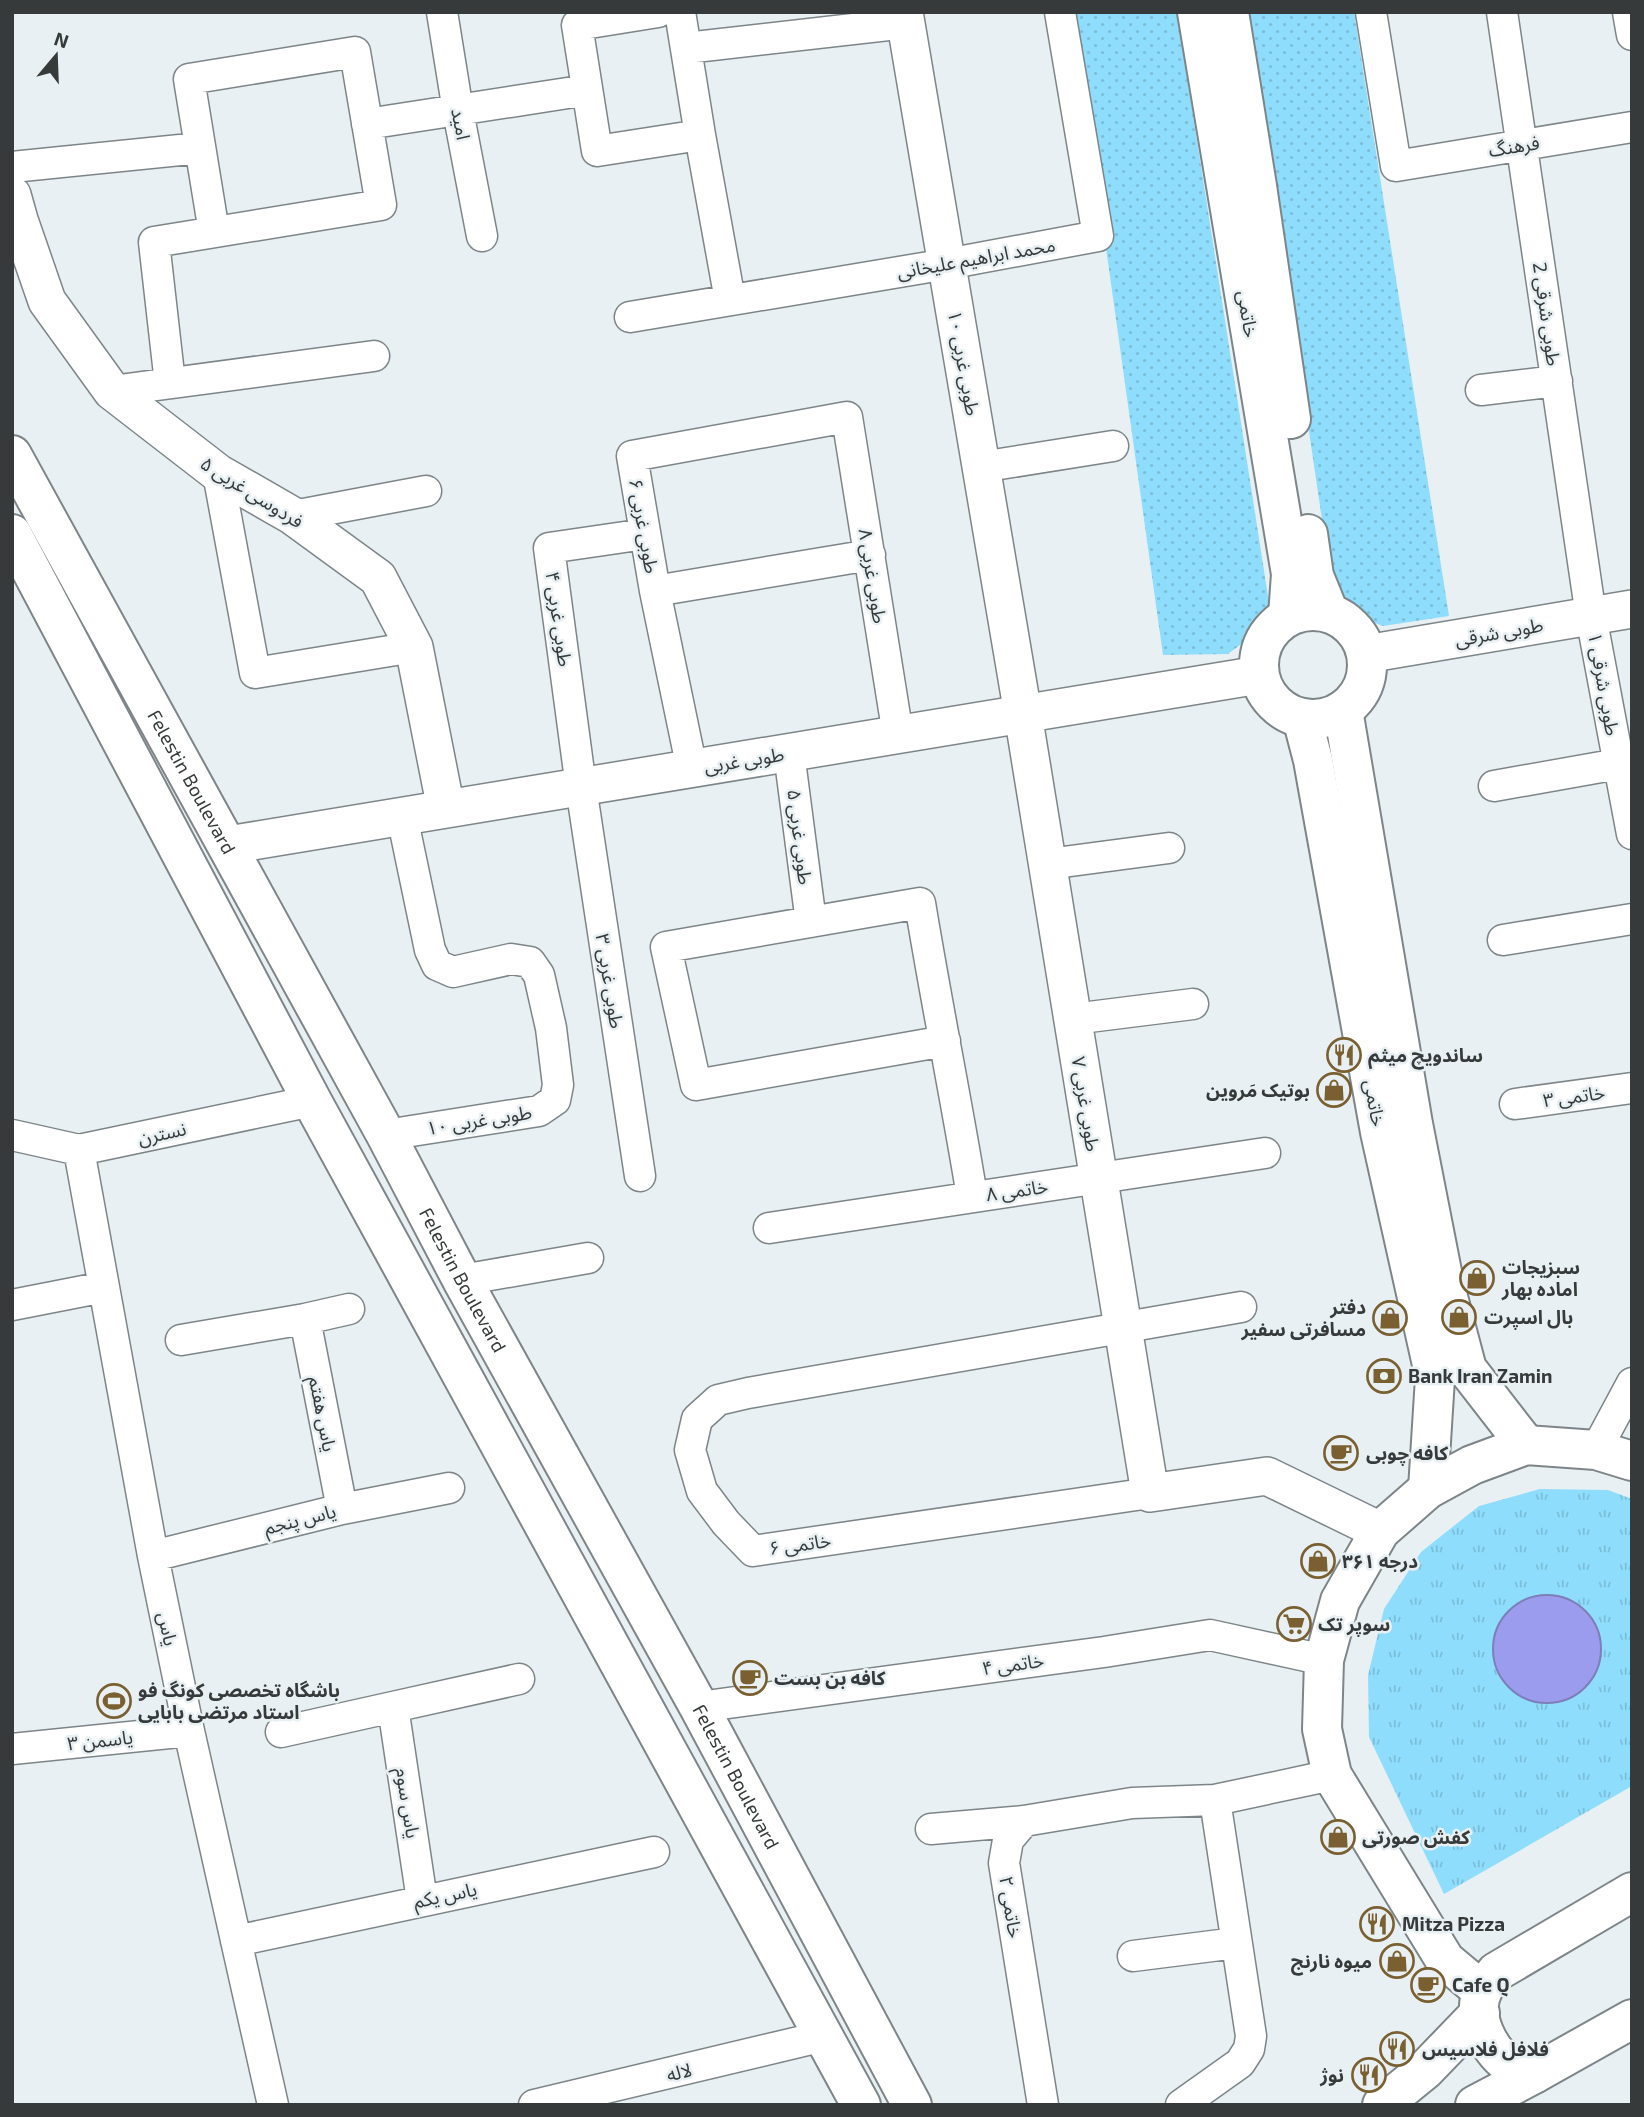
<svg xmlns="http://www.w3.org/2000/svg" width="1644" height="2117" font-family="'Exo 2','Noto Sans Arabic',sans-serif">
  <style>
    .grass { fill: url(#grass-tufts) }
    .park { fill: url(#park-dots) }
    .water { fill: #9b9ced; stroke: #7d7fb8; stroke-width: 2 }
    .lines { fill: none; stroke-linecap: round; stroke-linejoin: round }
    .minor-casing { stroke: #7e8588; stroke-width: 33 }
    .tertiary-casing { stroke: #7e8588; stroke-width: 40 }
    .secondary-casing { stroke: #7e8588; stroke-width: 42 }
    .minor { stroke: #fff; stroke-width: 30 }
    .tertiary { stroke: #fff; stroke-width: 37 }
    .secondary { stroke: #fff; stroke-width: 38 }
    .labels { text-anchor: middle; stroke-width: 5; stroke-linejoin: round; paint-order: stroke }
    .street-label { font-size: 19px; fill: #363a3b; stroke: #e8f0f3 }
    .poi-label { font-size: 19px; font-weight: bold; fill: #363a3b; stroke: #e8f0f3; text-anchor: start }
  </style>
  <defs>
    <pattern id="grass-tufts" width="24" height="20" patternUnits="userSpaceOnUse" patternTransform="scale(1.75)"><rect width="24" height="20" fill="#8eddfc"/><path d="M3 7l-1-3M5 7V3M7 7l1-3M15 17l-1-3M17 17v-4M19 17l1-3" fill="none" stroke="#7bbed9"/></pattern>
    <pattern id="park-dots" width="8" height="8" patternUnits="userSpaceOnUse" patternTransform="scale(1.75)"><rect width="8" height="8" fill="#8eddfc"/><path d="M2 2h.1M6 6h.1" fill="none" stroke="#7bbed9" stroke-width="1.8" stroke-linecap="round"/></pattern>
  </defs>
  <rect width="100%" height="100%" fill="#e8f0f3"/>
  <path class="grass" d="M1540,1489L1608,1490L1632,1499V1786L1444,1894L1369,1737L1368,1675L1384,1609L1421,1552L1479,1506Z"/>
  <path class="park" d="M1073,12H1177L1270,609L1260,630L1228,654L1163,655Z
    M1247,12H1354L1449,616L1383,626L1359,617L1341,601L1332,587Z"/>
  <path class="water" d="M1493 1649a54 54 0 1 1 108 0a54 54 0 1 1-108 0Z"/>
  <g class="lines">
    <g class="minor-casing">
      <path id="minor" d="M442,12L458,111L482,236
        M658,12L577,25L597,151L700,135L680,12
        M1371,12L1396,166L1632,127
        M1502,12L1591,616L1632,834
        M1628,12L1632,35
        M686,48L906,23
        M367,124L587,90
        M700,135L730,300
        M12,167L200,148
        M630,317L947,264L1098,236L1060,12
        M170,383L154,242L381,205L355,52L189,79L214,232
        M1481,390L1557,381
        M112,391L374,356
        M981,467L1113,446
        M218,473L255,673L414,647
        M293,516L426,491
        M655,591L870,555
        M789,753L811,922
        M692,769L655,591L632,456L847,417L898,735
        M1494,786L1618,764
        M1048,864L1169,848
        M1503,940L1632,919
        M1073,1019L1193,1004
        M945,1041L696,1085L666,947L920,903C936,1001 956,1098 972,1196
        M1515,1104L1632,1088
        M12,1135L79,1150L312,1101
        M386,1135L539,1111L555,1100L558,1085L551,1028L539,975L530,962L511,959L453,972L437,965L430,950L402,816
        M79,1150L153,1556L189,1731L273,2105
        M640,1176L581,787L549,548L645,534
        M769,1228L1265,1153
        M462,1280L588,1258
        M12,1305L104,1287
        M305,1319L349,1309
        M181,1340L305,1319L342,1509
        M1596,1450L1632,1383
        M1150,1493L753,1551L726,1523L702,1491L690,1450L697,1419L718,1400L748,1393L1241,1307
        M153,1556L342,1509L449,1488
        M393,1707L519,1679
        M699,1707L1104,1652L1210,1635L1324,1660
        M281,1732L393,1707L422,1900
        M12,1749L189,1731
        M931,1829L1024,1821
        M236,1941L654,1852
        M1133,1956L1236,1943
        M534,2105L824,2036
        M1043,2105L1004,1863L1008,1840L1024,1821L1132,1803L1215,1800L1332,1775
        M1181,2105L1240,2063L1249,2049L1251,2036L1215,1800"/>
    </g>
    <g class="tertiary-casing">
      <path id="tertiary" d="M904,12L1023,714L1150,1493L1267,1476L1380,1531
        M12,195L19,220L47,301L112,391L218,473L293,516L378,578L414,647L446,809
        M1366,654L1632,609
        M228,845L1259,675"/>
    </g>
    <g class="secondary-casing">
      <g id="secondary">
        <path d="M1197,12L1291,574L1288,616"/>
        <path d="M1229,12L1257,186L1291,419"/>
        <path id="s1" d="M12,455L386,1135L462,1280L699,1707L912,2105"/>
        <path d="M12,534L312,1101L861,2105"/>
        <path d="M1308,534L1314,576L1329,613"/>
        <circle cx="1313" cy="665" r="54"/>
        <path d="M1343,710L1413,1124L1444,1282L1467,1369L1526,1445"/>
        <path d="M1302,718L1313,760L1380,1132L1435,1378L1428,1489"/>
        <path d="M1632,1892L1496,1972C1492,1978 1486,1984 1483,1990C1470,2016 1490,2054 1513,2067C1519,2071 1528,2072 1534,2074L1632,2019"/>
        <path d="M1482,1991L1445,1960L1332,1775L1322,1729L1324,1660L1340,1601L1380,1531L1428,1489L1472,1465L1526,1445L1596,1450L1632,1461"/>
        <path d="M1382,2105L1425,2070L1480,2013"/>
        <path d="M1475,2105L1534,2074"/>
      </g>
    </g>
    <use href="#minor" class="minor"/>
    <use href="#tertiary" class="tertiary"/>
    <use href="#secondary" class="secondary"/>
  </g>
  <defs>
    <g id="restaurant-ring" transform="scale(1.75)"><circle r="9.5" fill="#e8f0f3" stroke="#7a6031" stroke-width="1.5"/><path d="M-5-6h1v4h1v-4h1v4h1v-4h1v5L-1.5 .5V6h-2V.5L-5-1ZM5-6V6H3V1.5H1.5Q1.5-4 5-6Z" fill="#7a6031"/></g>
    <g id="shop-ring" transform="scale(1.75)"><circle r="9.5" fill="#e8f0f3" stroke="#7a6031" stroke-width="1.5"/><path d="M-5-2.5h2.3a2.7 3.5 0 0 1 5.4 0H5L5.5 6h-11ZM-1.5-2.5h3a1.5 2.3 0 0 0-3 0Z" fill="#7a6031"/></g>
    <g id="bank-ring" transform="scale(1.75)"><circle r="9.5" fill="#e8f0f3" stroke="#7a6031" stroke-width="1.5"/><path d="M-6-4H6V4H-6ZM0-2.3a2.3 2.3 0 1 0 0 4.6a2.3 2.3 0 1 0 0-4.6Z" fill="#7a6031"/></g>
    <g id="cafe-ring" transform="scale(1.75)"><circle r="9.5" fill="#e8f0f3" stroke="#7a6031" stroke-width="1.5"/><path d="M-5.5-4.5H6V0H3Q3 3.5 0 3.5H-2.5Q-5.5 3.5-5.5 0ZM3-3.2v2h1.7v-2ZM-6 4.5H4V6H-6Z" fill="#7a6031"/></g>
    <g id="supermarket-ring" transform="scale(1.75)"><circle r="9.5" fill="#e8f0f3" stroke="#7a6031" stroke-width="1.5"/><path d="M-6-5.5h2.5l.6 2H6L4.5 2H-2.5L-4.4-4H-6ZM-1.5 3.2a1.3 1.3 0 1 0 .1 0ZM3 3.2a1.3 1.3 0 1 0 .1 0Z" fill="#7a6031"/></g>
    <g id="stadium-ring" transform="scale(1.75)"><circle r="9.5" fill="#e8f0f3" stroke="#7a6031" stroke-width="1.5"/><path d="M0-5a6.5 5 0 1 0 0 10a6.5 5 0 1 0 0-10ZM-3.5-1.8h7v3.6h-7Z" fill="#7a6031"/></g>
  </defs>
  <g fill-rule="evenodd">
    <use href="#restaurant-ring" x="1344" y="1055"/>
    <use href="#shop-ring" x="1334" y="1090"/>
    <use href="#shop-ring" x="1477" y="1278"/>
    <use href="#shop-ring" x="1459" y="1317"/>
    <use href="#shop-ring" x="1390" y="1318"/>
    <use href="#bank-ring" x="1384" y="1376"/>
    <use href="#cafe-ring" x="1341" y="1453"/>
    <use href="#shop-ring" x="1318" y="1561"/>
    <use href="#supermarket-ring" x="1294" y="1624"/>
    <use href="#cafe-ring" x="750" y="1678"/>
    <use href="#stadium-ring" x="114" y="1701"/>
    <use href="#shop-ring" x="1338" y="1837"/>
    <use href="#restaurant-ring" x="1377" y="1924"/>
    <use href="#shop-ring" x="1397" y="1961"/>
    <use href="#cafe-ring" x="1428" y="1985"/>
    <use href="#restaurant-ring" x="1397" y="2049"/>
    <use href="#restaurant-ring" x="1369" y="2075"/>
  </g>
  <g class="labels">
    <g class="street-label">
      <text transform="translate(461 124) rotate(79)" y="7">امید</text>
      <text transform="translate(1514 146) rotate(-9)" y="7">فرهنگ</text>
      <text transform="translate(976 258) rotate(-10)" y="7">محمد ابراهیم علیخانی</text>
      <text transform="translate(1248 314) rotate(81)" y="7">خاتمی</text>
      <text transform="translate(1547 314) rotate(82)" y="7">طوبی شرقی 2</text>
      <text transform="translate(964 363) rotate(80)" y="7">طوبی غربی ۱۰</text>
      <text transform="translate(252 492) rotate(32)" y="7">فردوسی غربی ۵</text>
      <text transform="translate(644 526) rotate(80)" y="7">طوبی غربی ۶</text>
      <text transform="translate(873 576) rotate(81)" y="7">طوبی غربی ۸</text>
      <text transform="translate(559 619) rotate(82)" y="7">طوبی غربی ۴</text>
      <text transform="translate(1499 632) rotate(-10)" y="7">طوبی شرقی</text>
      <text transform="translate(1604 684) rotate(80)" y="7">طوبی شرقی ۱</text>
      <text transform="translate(744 760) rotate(-9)" y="7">طوبی غربی</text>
      <text dy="7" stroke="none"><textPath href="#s1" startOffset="373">Felestin Boulevard</textPath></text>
      <text transform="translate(800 837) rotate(83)" y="7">طوبی غربی ۵</text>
      <text transform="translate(610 981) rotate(81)" y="7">طوبی غربی ۳</text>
      <text transform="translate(1574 1096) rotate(-8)" y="7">خاتمی ۳</text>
      <text transform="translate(1375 1103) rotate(80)" y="7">خاتمی</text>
      <text transform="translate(1086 1104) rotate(81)" y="7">طوبی غربی ۷</text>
      <text transform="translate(479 1120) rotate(-9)" y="7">طوبی غربی ۱۰</text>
      <text transform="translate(162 1133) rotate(-12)" y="7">نسترن</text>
      <text transform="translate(1017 1190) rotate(-8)" y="7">خاتمی ۸</text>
      <text dy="7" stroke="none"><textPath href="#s1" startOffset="940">Felestin Boulevard</textPath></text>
      <text transform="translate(323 1414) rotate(79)" y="7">یاس هفتم</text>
      <text transform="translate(300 1519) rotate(-14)" y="7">یاس پنجم</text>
      <text transform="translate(800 1544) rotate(-8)" y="7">خاتمی ۶</text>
      <text transform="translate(168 1629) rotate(78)" y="7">یاس</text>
      <text transform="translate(1013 1664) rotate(-8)" y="7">خاتمی ۴</text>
      <text transform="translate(100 1740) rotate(-6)" y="7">یاسمن ۳</text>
      <text dy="7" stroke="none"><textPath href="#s1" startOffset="1507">Felestin Boulevard</textPath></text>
      <text transform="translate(408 1803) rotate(81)" y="7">یاس سوم</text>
      <text transform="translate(445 1895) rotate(-12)" y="7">یاس یکم</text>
      <text transform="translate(1011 1907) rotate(81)" y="7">خاتمی ۲</text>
      <text transform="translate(679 2072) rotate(-14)" y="7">لاله</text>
    </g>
    <g class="poi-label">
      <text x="1368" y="1062">ساندویچ میثم</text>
      <text x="1310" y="1097" text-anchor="end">بوتیک مَروین</text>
      <text x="1502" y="1274">سبزیجات<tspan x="1502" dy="22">اماده بهار</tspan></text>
      <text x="1366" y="1314" text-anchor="end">دفتر<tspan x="1366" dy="22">مسافرتی سفیر</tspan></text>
      <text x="1484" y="1324">بال اسپرت</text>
      <text x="1408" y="1383">Bank Iran Zamin</text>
      <text x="1366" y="1460">کافه چوبی</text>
      <text x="1342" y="1568">۳۶۱ درجه</text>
      <text x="1318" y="1631">سوپر تک</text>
      <text x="774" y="1685">کافه بن بست</text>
      <text x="138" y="1697">باشگاه تخصصی کونگ فو<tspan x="138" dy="22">استاد مرتضی بابایی</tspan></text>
      <text x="1362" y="1844">کفش صورتی</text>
      <text x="1402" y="1931">Mitza Pizza</text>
      <text x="1372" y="1968" text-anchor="end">میوه نارنج</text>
      <text x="1452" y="1992">Cafe Q</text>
      <text x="1422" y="2056">فلافل فلاسیس</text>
      <text x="1344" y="2082" text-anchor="end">نوژ</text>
    </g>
  </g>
  <rect width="1644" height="2117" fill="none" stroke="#363a3b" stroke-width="28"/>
  <g transform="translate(56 56) rotate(19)" stroke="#e8f0f3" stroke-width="5" paint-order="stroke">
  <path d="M0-5L12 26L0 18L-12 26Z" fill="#363a3b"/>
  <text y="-10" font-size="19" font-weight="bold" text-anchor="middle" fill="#363a3b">N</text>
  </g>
</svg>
